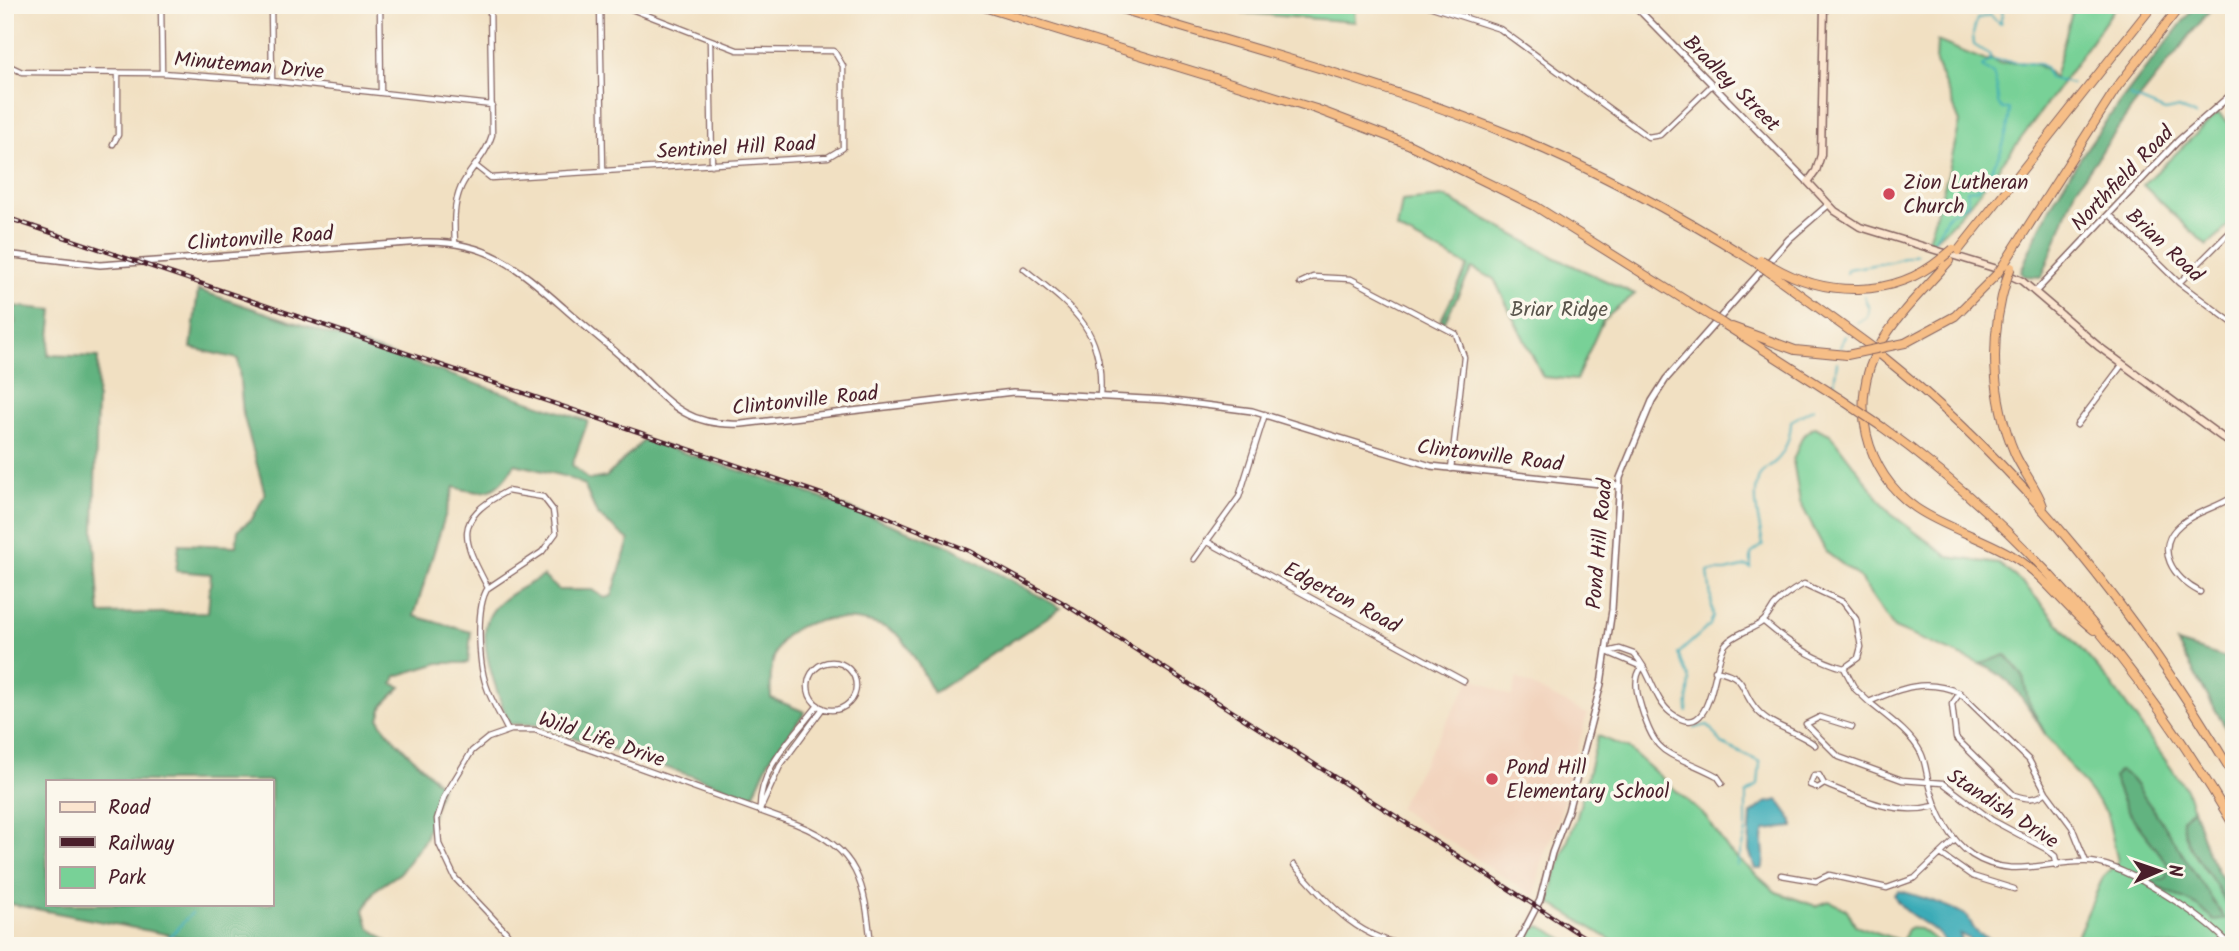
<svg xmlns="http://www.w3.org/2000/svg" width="2239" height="951" font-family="Kalam,sans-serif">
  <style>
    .built { fill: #f2d4be }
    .green { fill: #78d197; stroke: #617861; stroke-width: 2 }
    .forest { fill: #62b380; stroke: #566956; stroke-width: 2; fill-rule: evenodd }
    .water { fill: #3babb7; stroke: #426571; stroke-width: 2 }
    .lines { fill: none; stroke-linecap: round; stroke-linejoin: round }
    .stream { stroke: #3babb7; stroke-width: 2 }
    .minor-casing { stroke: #846360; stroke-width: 7 }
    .tertiary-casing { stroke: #846360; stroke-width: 8 }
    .secondary-casing { stroke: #846360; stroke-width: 9 }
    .motorway-casing { stroke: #846360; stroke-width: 10 }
    .minor { stroke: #fff; stroke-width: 4.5 }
    .tertiary { stroke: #fff; stroke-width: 5 }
    .secondary { stroke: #fbe5cf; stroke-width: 6 }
    .motorway { stroke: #f6be87; stroke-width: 8 }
    .rail-casing { stroke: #4a1f2b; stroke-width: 4.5 }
    .rail { stroke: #fbf7ec; stroke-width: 2; stroke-dasharray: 5; stroke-linecap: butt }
    .motorway-bridge-casing { stroke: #846360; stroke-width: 10; stroke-linecap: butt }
    .motorway-bridge { stroke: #f6be87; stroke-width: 8 }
    .poi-dot { fill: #d1495b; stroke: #fbf7ec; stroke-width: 2.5 }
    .labels { text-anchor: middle; stroke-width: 7; stroke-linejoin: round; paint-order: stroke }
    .street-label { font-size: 21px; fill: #4a1f2b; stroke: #fbf7ec }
    .poi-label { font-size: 21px; fill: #4a1f2b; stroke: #fbf7ec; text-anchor: start }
    .park-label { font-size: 21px; fill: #58544b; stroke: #fbf7ec }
  </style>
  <rect width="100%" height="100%" fill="#fbf7ec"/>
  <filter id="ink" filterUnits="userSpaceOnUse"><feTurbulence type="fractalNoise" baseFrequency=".0143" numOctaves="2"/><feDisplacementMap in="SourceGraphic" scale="14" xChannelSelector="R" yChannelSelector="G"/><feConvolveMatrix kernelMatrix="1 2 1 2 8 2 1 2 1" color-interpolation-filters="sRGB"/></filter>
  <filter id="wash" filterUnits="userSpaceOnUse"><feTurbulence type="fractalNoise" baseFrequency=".00686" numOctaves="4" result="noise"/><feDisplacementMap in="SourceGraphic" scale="28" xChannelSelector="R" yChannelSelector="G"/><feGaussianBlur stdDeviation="1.57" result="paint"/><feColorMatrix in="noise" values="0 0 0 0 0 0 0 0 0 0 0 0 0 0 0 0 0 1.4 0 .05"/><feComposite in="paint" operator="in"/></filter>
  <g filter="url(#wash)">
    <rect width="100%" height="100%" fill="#f1e0c2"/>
    <path class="built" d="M1472,677L1511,697L1517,678L1587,714L1559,818L1542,860L1535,897L1398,808Z"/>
    <path class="green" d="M1243,5H1354L1355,22L1243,13Z
      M2074,5H2117C2091,42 1957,236 1927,243L1948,174L1960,122L1936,63L1937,41L1986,61L1991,58L1999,64C2022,62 2037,58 2054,78Z
      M2218,113L2234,129V220L2207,246L2143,185Z
      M1445,197L1556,258L1635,294L1603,320L1576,380L1543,377L1494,279L1472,268L1444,322L1441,320L1468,266L1397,229L1402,201Z
      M1814,427L1830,434L1891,514L1949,557L1999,564L2024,584L2109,681L2186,789L2207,851L2234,902V946H2073L2103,877L2118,862L2107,814L2045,734L2019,691L1995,670L1894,628L1858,576L1826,552L1800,502L1793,460L1802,437Z
      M1598,736L1628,748L1706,817L1729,851L1776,892L1816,906L1829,901L1847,910L1855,925L1901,941L1909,928L1920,929L1944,946H1621L1550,903L1555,874L1577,817Z
      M1541,926L1577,946H1525L1533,929Z"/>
    <path class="forest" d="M2196,5H2214L2132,108L2076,189L2042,277L2024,276L2021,272C2057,172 2132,88 2196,5Z
      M198,290L588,421L572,465L589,480L606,477L644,440L797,489L951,547L1061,608L934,693C925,678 909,643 897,634C870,614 796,611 779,645C770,662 770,680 771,698L805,712L769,760L753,796L536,725L509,724C500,699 477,644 488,619C497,597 525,587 543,576L559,590H592L605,598L612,596L629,540L597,514L584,485L567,477L515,464C497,494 487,496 454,487L414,616L471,632L468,663H439L396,676L393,684L401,687L383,705L379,719C388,737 425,768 441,786L425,839L400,873L375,890L364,910L369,927L393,946H227L5,903V323H15L13,306L53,310L48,355L98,357L94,531L100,614L208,612L211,574L176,571L179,544L236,546L238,530L252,519L265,494L243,414L238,359L191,348ZM271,781V904H47V781Z
      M2234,642V742L2177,643L2226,658Z
      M2006,655L2023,676L2028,700L2045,734C2028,706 2013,677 1980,664Z
      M2118,771C2132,772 2143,798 2153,809L2225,919L2215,921L2198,906L2148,882L2166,878L2168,865C2149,836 2122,813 2114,777Z
      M2193,808L2207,851L2232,898L2226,904C2214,874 2185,854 2182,819Z"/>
    <path class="water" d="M1778,800L1793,821V827L1765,830C1759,843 1768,856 1762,869H1755L1749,850L1751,814L1765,803Z
      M1898,891C1910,893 1957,908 1966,916C1971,919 1971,926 1975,930C1980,937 1991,936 1997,946H1971L1969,939L1960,934L1962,946H1947C1937,923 1905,919 1894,895Z"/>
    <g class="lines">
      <path class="stream" d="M1990,60L2039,64L2045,67L2049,78L2072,84
        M2129,96L2165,111L2179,108L2195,116
        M1933,242L1949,214L1968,204L1967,190L1977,189C1999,163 2007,142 2010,109H2002L1998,104C1999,96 1996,83 1993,74L1982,67L1990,60V55L1974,45L1973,34L1977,19L1989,15L2000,24L2004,5
        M1846,273L1848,269L1891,262L1917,254
        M1857,323L1867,317L1869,309L1864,296
        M1840,348L1845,336
        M1834,383L1837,362
        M1687,711L1690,680L1678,654L1710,625L1713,616L1708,571H1726L1747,566L1751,568V554L1763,545C1760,526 1752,499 1758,480C1761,469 1769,468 1776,461C1786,452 1791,434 1791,421L1814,408
        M1694,728L1708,725L1722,744L1760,762L1758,785L1746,794V832L1737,865
        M161,946L192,913
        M1699,946L1700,945"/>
    </g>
  </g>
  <g filter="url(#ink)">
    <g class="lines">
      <g class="minor-casing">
        <path id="minor" d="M161,5L162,73
          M271,5L272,81
          M380,5L381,92
          M600,5L603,171
          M1426,5L1500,29L1648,137L1660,135L1712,85
          M1746,5L1824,9
          M710,41L712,165
          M5,64L22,72L162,73L272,81L492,105
          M113,144L118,135V75
          M477,167L491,178L828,157L843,148V66L834,51L737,50L621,5
          M2109,214L2179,283L2234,324
          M455,243C454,224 453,205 461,187C470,168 486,156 492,135L490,5
          M1024,269C1072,307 1105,329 1100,396
          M1300,283L1313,277L1351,279L1456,334L1464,357L1451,469
          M2179,283L2234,228
          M2077,425L2122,365
          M507,491L543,497L553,510L556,533L542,552L488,588C463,540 451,520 507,491Z
          M1206,541L1464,681
          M1194,559L1239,497L1265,414
          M488,588C475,606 479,664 486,685C491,701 501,716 508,731
          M2200,592C2174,579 2152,548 2181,524C2196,511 2217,508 2234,496
          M1607,652L1620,649L1634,654C1650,669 1653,699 1671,713C1714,746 1712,664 1725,645C1732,635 1751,630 1761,623C1767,619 1770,612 1774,606C1783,596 1793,590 1804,584L1843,602L1856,619L1861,647L1858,658L1844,668C1815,660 1786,641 1764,622
          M1607,652L1642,667
          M808 686a24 24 0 1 1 48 0a24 24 0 1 1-48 0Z
          M1642,667C1634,677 1636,691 1640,703C1656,762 1669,750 1717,776L1722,783
          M1844,668L1855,689L1869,702C1900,688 1926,678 1960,693L2029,760L2046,792L2072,827L2086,862
          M1715,670C1750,677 1738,689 1757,710C1771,727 1798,731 1815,745
          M1960,693L1952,704L1956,738L2014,795C2026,799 2036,801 2046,792
          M1869,702C1886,716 1911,733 1921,753C1925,761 1926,771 1928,779C1935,808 1947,838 1972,855C2012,881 2050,859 2091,862C2129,866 2206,918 2231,946
          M1852,727L1820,717L1806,724L1839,757L1902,780L1943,783L1992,820L2046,849L2055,856L2057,866
          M1824,784L1819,775H1814L1810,785L1818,788L1824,784C1862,799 1894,816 1935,806
          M760,810L780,766L823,708
          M760,811C758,768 794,737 818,705
          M1942,855L1972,876L2014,889
          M1294,865C1328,903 1357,939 1411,946
          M1781,875L1816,881L1829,875L1887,888L1915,878L1955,840
          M516,946L506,932L455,878L439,844L437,819L444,797L472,751L488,738L511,730H535L796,824C859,849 865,883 871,946"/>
      </g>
      <g class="tertiary-casing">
        <path id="tertiary" d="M1634,5L1808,182
          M5,254L100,265L423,242C488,240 518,268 564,308C584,326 605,342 625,360C665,398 682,427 742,424L1013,392L1165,400L1252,411L1431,466L1619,486
          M2036,291L2178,141L2234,92
          M1516,946L1540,900L1552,853L1568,811L1601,684L1612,610L1620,478L1652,401L1666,379L1789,239L1828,205"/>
      </g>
      <g class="secondary-casing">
        <path id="secondary" d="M1824,5L1821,155L1816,171L1808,182L1835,211L1860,227L1994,268L2022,281L2098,346L2234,446"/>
      </g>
      <g class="motorway-casing">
        <path id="motorway" d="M977,5L1316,109L1408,144L1535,206L1712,317
          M1108,5C1241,46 1378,81 1508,134C1595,169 1678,214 1758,264
          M1958,251L2153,5
          M1949,261C1926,288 1896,315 1879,347C1848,401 1865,473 1916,508C1947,529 1985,538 2016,558C2047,578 2066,609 2094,630
          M2004,264L2117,87L2181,5
          M1772,266C1825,297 1893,299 1942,258
          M1768,271L1872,347
          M2007,278C1989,336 1991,398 2015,454C2023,472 2037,488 2043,506
          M1722,323L1839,398
          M1732,327L1795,350L1847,355
          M1905,343L1955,316L1997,274
          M1881,355C2026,471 2139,616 2234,776
          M1882,427C2029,532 2143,670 2234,826"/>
      </g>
      <use href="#minor" class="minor"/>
      <use href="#tertiary" class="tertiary"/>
      <use href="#secondary" class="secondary"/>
      <use href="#motorway" class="motorway"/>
      <g class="rail-casing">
        <path id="rail" d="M5,217L877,513L969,551L1060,601L1598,946"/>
      </g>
      <use href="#rail" class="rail"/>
      <g class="motorway-bridge-casing">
        <path id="motorway-bridge" d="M1942,258L1953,249
          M1761,260L1772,266
          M1758,264L1768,271
          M1997,274L2004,264
          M2007,278L2011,267
          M1712,317L1722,323
          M1847,355L1905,343
          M1839,398L1882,427"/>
      </g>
      <use href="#motorway-bridge" class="motorway-bridge"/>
    </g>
  </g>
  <g class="poi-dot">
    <circle cx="1889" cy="194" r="7"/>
    <circle cx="1492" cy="779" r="7"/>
  </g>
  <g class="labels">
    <g class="street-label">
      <text transform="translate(249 65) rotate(5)" y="7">Minuteman Drive</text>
      <text transform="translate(1732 83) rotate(45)" y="7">Bradley Street</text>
      <text transform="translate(736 147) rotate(-3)" y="7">Sentinel Hill Road</text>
      <text transform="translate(2122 178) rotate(-46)" y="7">Northfield Road</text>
      <text transform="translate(260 238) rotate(-4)" y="7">Clintonville Road</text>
      <text transform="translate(2165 245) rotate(43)" y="7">Brian Road</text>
      <text transform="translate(805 400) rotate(-6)" y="7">Clintonville Road</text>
      <text transform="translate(1490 455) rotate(7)" y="7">Clintonville Road</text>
      <text transform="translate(1599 544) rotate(-85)" y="7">Pond Hill Road</text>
      <text transform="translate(1342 597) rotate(28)" y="7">Edgerton Road</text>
      <text transform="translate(602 739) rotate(19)" y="7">Wild Life Drive</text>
      <text transform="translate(2003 808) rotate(33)" y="7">Standish Drive</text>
    </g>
    <g class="poi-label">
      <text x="1903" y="189">Zion Lutheran<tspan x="1903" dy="24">Church</tspan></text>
      <text x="1506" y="774">Pond Hill<tspan x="1506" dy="24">Elementary School</tspan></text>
    </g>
    <g class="park-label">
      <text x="1559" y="316">Briar Ridge</text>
    </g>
  </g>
  <rect width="2239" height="951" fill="none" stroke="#fbf7ec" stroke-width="28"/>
  <rect x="46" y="780" width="228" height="126" fill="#fbf7ec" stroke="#b4a19f" stroke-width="2"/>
  <rect x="60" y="802" width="35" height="10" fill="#fbe5cf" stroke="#b4a19f" stroke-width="2"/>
  <text x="108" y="814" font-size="21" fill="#4a1f2b">Road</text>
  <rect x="60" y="837" width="35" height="10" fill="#4a1f2b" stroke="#b4a19f" stroke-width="2"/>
  <text x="108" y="850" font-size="21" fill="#4a1f2b">Railway</text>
  <rect x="60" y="867" width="35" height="21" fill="#78d197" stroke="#b4a19f" stroke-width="2"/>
  <text x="108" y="884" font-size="21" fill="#4a1f2b">Park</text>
  <g transform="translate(2159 871) rotate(88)" stroke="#fbf7ec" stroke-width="5" paint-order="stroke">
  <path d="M0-5L12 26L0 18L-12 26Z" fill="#4a1f2b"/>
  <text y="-10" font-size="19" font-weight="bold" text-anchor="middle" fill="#4a1f2b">N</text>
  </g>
</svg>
